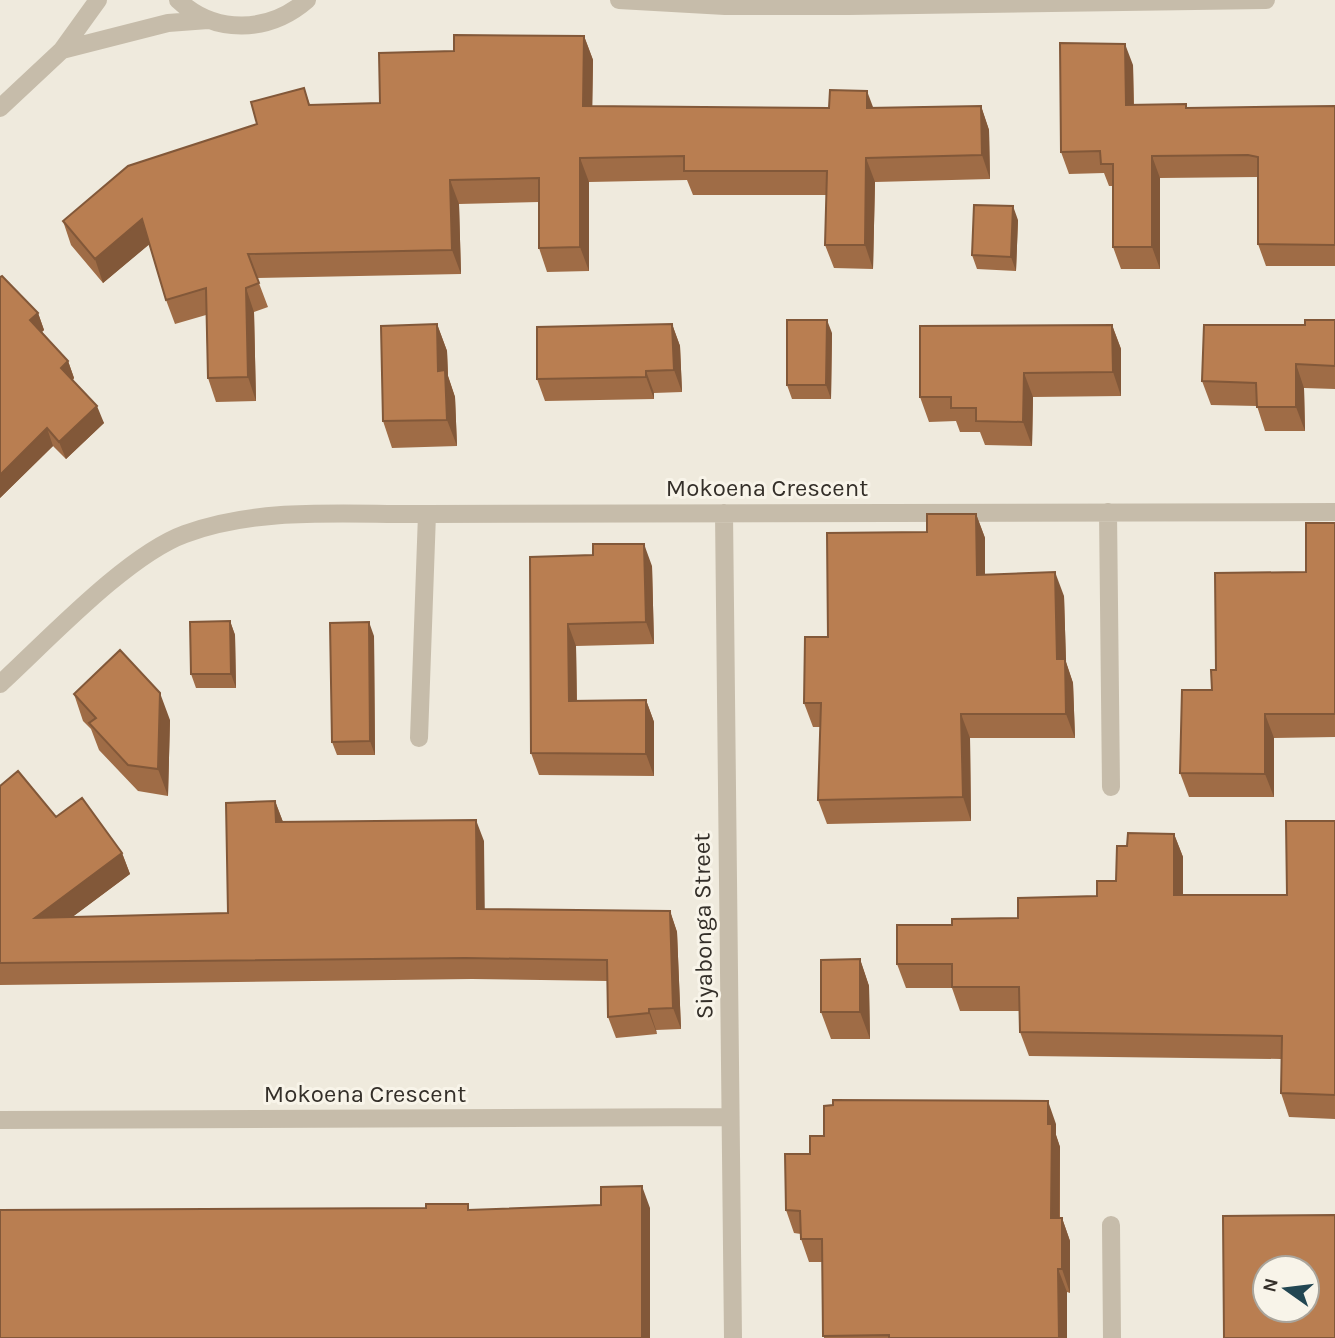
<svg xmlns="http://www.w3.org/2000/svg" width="1335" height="1338" font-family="Karla,sans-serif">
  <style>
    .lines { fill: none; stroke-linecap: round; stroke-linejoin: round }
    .minor { stroke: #c6bcaa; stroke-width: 18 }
    .wall { fill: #9f6c46 }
    .shaded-wall { fill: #825839 }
    .building { fill: #b97e51; stroke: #825839; stroke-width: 2; fill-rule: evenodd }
    .labels { text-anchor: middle; stroke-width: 6; stroke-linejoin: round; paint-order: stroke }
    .street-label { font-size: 24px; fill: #342f29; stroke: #f8f4e9 }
  </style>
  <rect width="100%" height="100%" fill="#efeadd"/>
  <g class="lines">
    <path class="minor" d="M178,0C215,35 269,33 307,0
      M619,0L725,6H849L1266,0
      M62,50L168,23L208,20
      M0,108L62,50L98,0
      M1108,512L1111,787
      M724,513L733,1338
      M0,684C47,641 127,555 185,534C260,506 348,515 427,514L1335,512
      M419,738L427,514
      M0,1120L730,1117
      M1111,1225L1112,1338"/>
  </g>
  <path class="wall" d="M584,36L593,60L592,106L829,108L981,106L989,130L990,179L875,182L873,269L834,268L825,245L827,195H693L687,180L589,182V271L547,272L539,248V202L459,204L461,274L257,278L268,307L254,312L256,401L216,402L208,378L206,315L175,324L166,300L149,244L103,283L71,245L63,221L257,124L304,88L310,105L380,103L454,51Z
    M1133,65L1134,105L1188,108L1335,106V266H1266L1258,244V177L1160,178V269H1121L1113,247V186H1109L1104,173L1069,174L1061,152Z
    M1018,220L1016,271L977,269L972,255Z
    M38,313L44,330L42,332L68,361L74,378L73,380L104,423L66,459L53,446L0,498Z
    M1335,320V389L1304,388L1305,431H1265L1257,406L1211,405L1202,381L1305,325Z
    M437,324L447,351L448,376L455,397L457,446L392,448L383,421Z
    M672,324L680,346L682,392L654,393V399L545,401L537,379Z
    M1112,325L1121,349V396L1033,397L1032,446L985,445L980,432H960L956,421L929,422L920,397Z
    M832,333L831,399H792L787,385Z
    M976,514L985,538V574L1064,596L1066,662L1073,683L1075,738H970L971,821L827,824L818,800L820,727H813L804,703L828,637L927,532Z
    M1335,523V737L1274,738V797H1189L1180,773L1212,690L1216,670L1306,572Z
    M530,557L652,566L654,644L576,646L577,701L646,700L654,722V776L539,775L531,753Z
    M230,621L235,635L236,688H196L191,674Z
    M374,636L375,755H337L332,742Z
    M74,694L170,720L168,796L138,791L99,750L91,729L83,721Z
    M0,786L122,853L130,874L72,917L228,913L275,801L283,822L484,841V909L670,911L677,932L681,1029L656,1030L657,1034L616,1038L608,1017V981L472,979L0,985Z
    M1335,821V1119L1289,1117L1281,1093V1059L1029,1056L1020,1032V1011H960L952,988H906L897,964L952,925L1018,918L1097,896L1116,881L1127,846L1174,834L1183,857V895H1287Z
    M860,959L869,986L870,1039H831L821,1012Z
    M1056,1124V1135L1060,1147V1218H1062L1070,1241V1293L1067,1292V1338H824L822,1262H809L801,1239V1234L794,1233L786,1210L810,1154Z"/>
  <path class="shaded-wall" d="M584,36L593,60L592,130L583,106Z
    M1125,44L1133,65L1134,127L1126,105Z
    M867,91L876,115L867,108Z
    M981,106L989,130L990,179L982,155Z
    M1152,156L1160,178V269L1152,247Z
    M580,158L589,182V271L580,247Z
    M866,158L875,182L873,269L865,245Z
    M450,180L459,204L461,274L452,250Z
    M1013,206L1018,220L1016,271L1011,257Z
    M142,219L151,243L103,283L95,259Z
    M246,288L254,312L256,401L248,377Z
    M38,313L44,330L36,337L30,320Z
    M827,320L832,333L831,399L826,385Z
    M437,324L447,351L448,376L455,397L457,446L447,420L438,371Z
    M672,324L680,346L682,392L674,370Z
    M1112,325L1121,349V396L1113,372Z
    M68,361L74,378L67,385L61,368Z
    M1296,364L1304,388L1305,431L1296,407Z
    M646,371L654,393V399L646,377Z
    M1024,373L1033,397L1032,446L1023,422Z
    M97,406L104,423L66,459L59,442Z
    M47,428L53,446L0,498V475Z
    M976,514L985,538V599L977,575Z
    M644,544L652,566L654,644L646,622Z
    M1055,572L1064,596L1066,662L1073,683L1075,738L1066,714L1057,659Z
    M230,621L235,635L236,688L231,674Z
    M369,622L374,636L375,755L370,741Z
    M568,624L576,646L577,723L569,701Z
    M160,693L170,720L168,796L158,769Z
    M646,700L654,722V776L646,754Z
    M961,714L970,738L971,821L963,797Z
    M1265,714L1274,738V797L1265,774Z
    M275,801L283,822H276Z
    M476,820L484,841L485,930L477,909Z
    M1174,834L1183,857V918L1174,895Z
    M122,853L130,874L43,939L35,918Z
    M670,911L677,932L681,1029L673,1008Z
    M860,959L869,986L870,1039L860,1012Z
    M649,1009L656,1030L657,1034L649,1013Z
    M1048,1101L1056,1124V1135L1060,1147L1059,1241L1051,1218Z
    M642,1186L650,1208V1338H642Z
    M1062,1218L1070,1241V1293L1062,1269Z
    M1058,1269L1067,1292V1338H1059Z"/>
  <path class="building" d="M454,35L584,36L583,106L829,108L830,90L867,91V108L981,106L982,155L866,158L865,245H825L827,171H684V156L580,158V247L539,248V178L450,180L452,250L248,254L259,283L246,288L248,377L208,378L206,288L166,300L142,219L95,259L63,221L128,166L257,124L251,102L304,88L309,105L380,103L379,53L454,51Z
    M1060,43L1125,44L1126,105L1186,104V108L1335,106V245L1258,244V157L1248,155L1152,156V247H1113V164H1101L1100,151L1061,152Z
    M974,205L1013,206L1011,257L972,255Z
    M2,276L38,313L30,320L68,361L61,368L97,406L59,442L47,428L0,475V277Z
    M787,320H827L826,385H787Z
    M1305,320H1335V366L1296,364V407H1257L1256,383L1202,381L1204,325H1305Z
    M437,324L438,371L445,370L447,420L383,421L381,326Z
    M672,324L674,370L646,371V377L537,379V327Z
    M1112,325L1113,372L1024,373L1023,422L976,421V408H951V397H920V326Z
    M927,514H976L977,575L1055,572L1057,659H1065L1066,714H961L963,797L818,800L821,703H804L805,637H828L827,533L927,532Z
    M1306,523H1335V714H1265V774L1180,773L1182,690H1212L1211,670H1216L1215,573L1306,572Z
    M593,544H644L646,622L568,624L569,701L646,700V754L531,753L530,557L593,555Z
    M230,621L231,674H191L190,622Z
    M369,622L370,741L332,742L330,623Z
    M120,650L160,693L158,769L128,765L89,723L96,718L74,694Z
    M18,771L56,817L82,798L122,853L35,918L228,913L226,803L275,801L276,822L476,820L477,909L670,911L673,1008L649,1009V1013L608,1017L607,960L465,958L0,963V786Z
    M1286,821H1335V1095L1281,1093L1282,1036L1020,1032L1019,987H952V964H897V925H952V919L1018,918V898L1097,896V881H1116L1117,846H1127L1128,833L1174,834V895H1287Z
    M860,959V1012H821V960Z
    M833,1100L1048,1101V1124H1052L1051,1218H1062V1269H1058L1059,1338H889V1335L823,1336L822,1239H801L800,1211L786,1210L785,1154H810V1136H824V1106L833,1105Z
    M642,1186V1338H0V1210L426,1208V1204H468V1210L601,1205V1187Z
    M1335,1215V1338H1224L1223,1216ZM1265,1268H1307V1310H1265Z"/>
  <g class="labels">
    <g class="street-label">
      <text x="767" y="496">Mokoena Crescent</text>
      <text transform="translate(703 926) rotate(-91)" y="8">Siyabonga Street</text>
      <text x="365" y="1102">Mokoena Crescent</text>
    </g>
  </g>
  <g transform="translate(1286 1289) rotate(284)"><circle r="33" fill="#f8f4e9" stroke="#aaa59c" stroke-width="2"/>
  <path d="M0-5L12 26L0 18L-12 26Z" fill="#224652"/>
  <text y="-10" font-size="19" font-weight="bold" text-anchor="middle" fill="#342f29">N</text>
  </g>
</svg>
